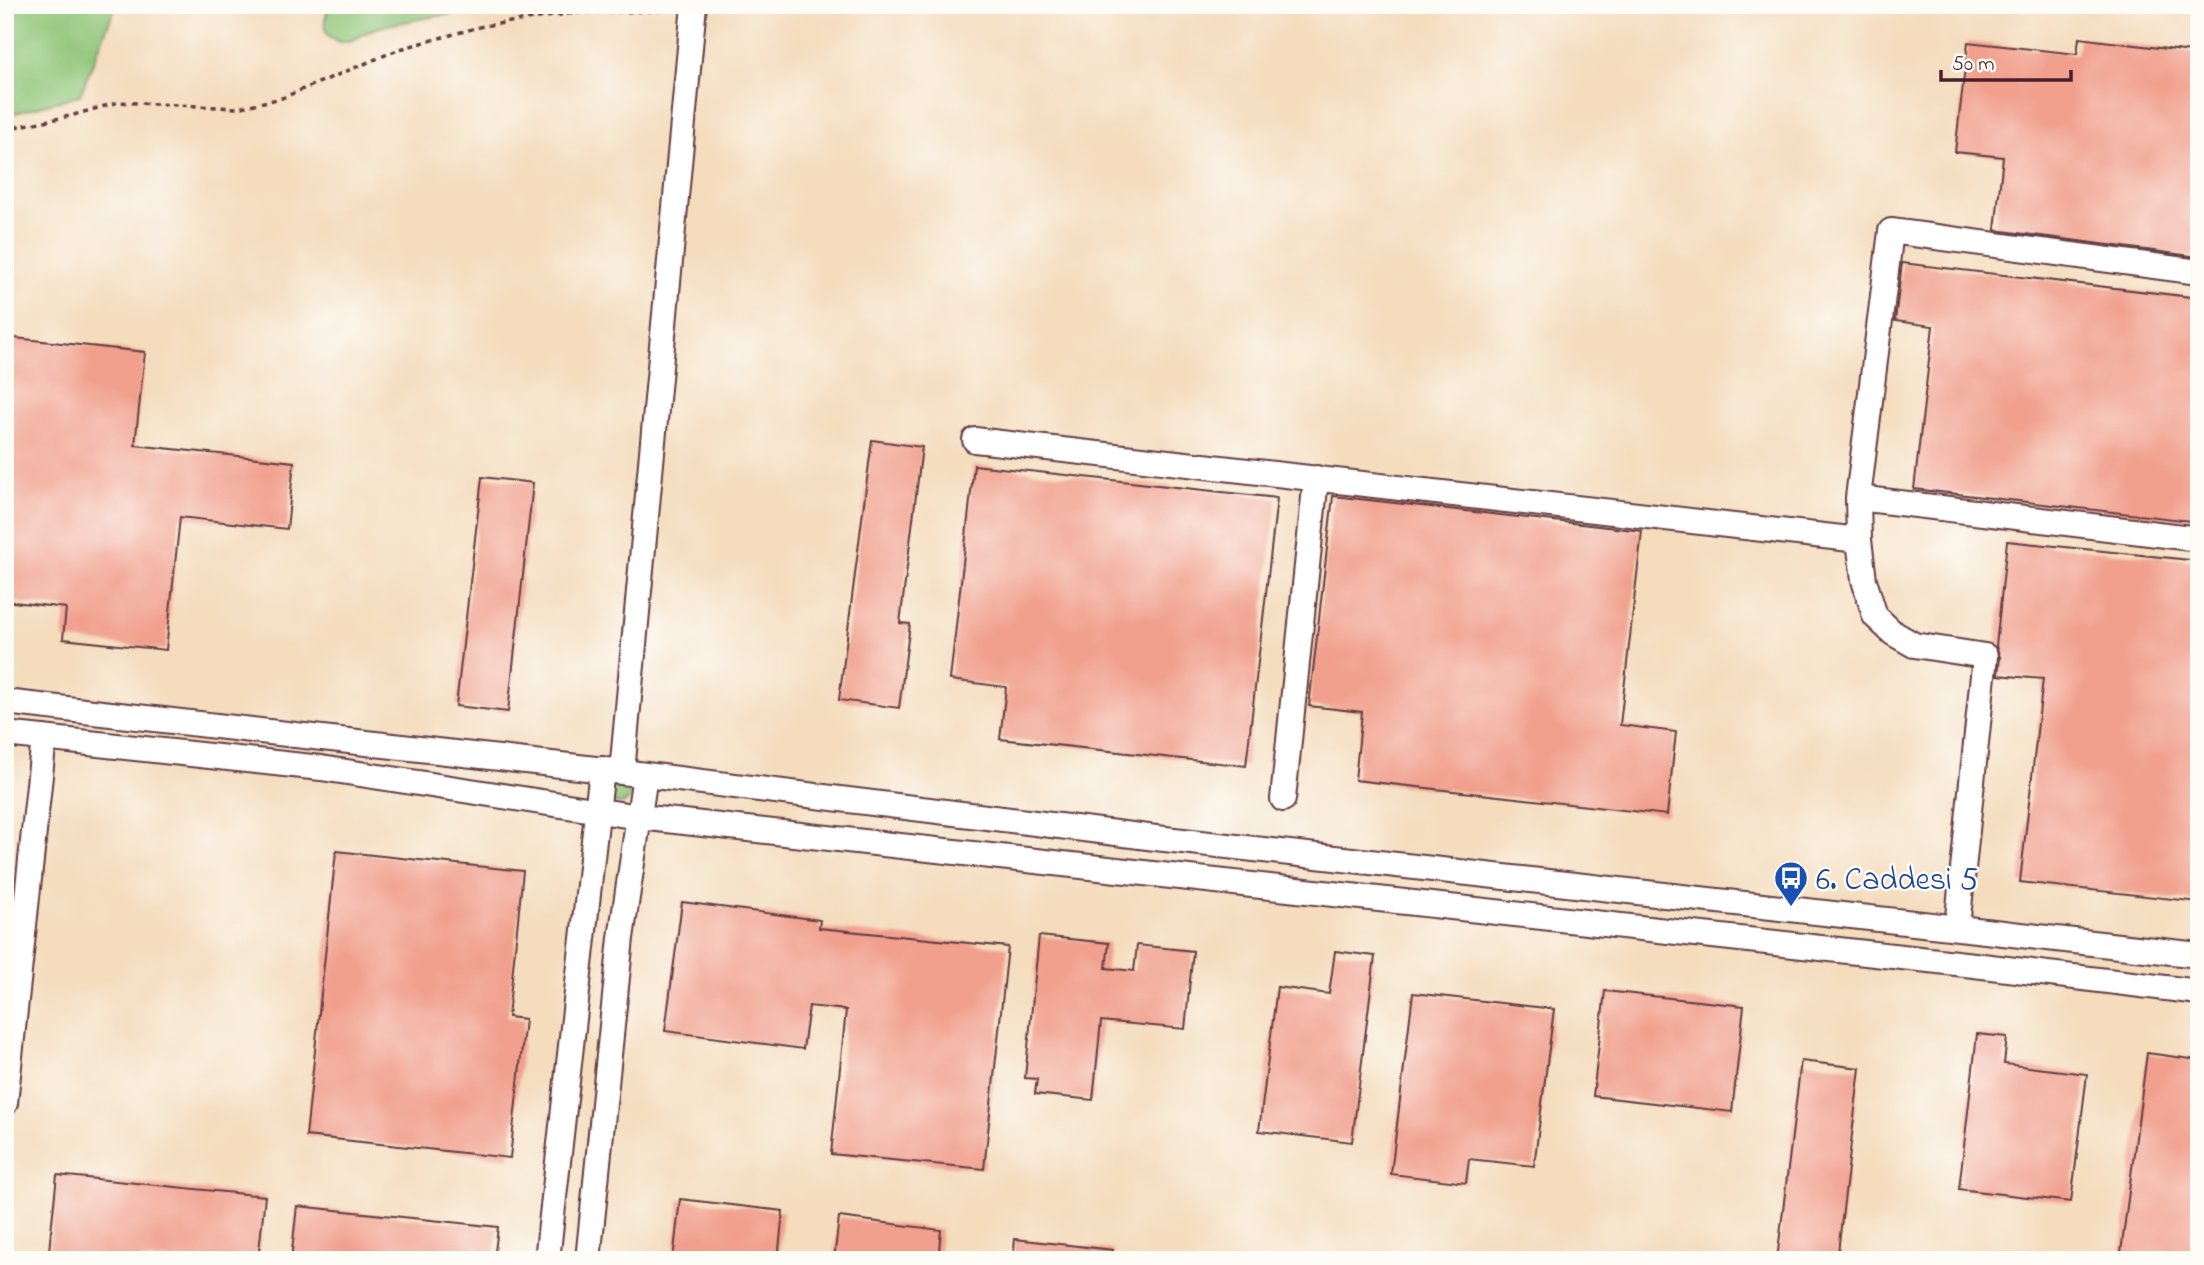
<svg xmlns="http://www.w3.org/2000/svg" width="2204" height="1265" font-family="'Indie Flower',sans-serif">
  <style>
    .green { fill: #8fc577; stroke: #6c7251; stroke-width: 2 }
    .building { fill: #f1a08e }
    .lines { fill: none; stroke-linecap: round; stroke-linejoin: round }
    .minor-casing { stroke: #643b41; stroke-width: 28 }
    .path { stroke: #643b41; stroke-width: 3.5; stroke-dasharray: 5 5; stroke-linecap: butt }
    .minor { stroke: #fff; stroke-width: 24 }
    .labels { text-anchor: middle; stroke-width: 5; stroke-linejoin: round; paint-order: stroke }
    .transit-label { font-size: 32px; fill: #164399; stroke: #fdfcf7; text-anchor: start }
  </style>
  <rect width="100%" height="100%" fill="#fdfcf7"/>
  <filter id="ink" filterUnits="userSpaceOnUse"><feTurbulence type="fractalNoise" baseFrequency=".0143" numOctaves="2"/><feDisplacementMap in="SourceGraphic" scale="14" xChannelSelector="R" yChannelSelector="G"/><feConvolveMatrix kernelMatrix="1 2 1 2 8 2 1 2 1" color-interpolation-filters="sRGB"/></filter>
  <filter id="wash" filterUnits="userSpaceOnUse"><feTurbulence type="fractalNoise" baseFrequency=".00686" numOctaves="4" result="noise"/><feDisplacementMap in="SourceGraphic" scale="28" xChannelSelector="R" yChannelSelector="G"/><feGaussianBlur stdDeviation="1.57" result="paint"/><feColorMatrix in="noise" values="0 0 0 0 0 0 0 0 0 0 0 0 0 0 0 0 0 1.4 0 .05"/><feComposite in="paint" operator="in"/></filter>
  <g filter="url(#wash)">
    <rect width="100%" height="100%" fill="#f4dcbd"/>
    <path class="green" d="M5,5H116L80,95L5,116Z
      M330,5H510C467,13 418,17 377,28C364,31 351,46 337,41C319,34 324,19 330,5Z
      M609 793a11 11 0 1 1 22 0a11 11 0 1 1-22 0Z"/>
    <g id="blocks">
      <path class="building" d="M2079,38L2199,53V257L1995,230L2003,157L1955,152L1968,42L2077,54Z
        M1902,263L2199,298V522L1914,489L1933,326L1895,321Z
        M5,337L145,352L135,445L294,462L287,529L180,517L166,650L63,639L66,608L5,601Z
        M872,440L922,447L900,623L910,624L899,708L839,700Z
        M974,465L1277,498L1246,766L1000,739L1006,687L950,680Z
        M482,477L533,483L508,712L456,706Z
        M1333,496L1642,531L1620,725L1676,732L1667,815L1355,780L1362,712L1309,706Z
        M2007,541L2199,561V902L2020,882L2043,679L1998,675L2000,657L1996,646Z
        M336,851L523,871L508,1017L525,1019L510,1158L306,1136Z
        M682,902L820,920L819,928L1008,947L984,1169L831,1154L846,1010L809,1006L803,1049L665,1031Z
        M1039,936L1109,943L1106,968L1134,971L1137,945L1193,951L1185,1029L1101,1021L1093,1100L1035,1094L1037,1079L1025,1078Z
        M1335,951L1375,956L1352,1142L1259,1131L1277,987L1329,994Z
        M1605,991L1744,1006L1732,1112L1593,1096Z
        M1413,993L1554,1009L1534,1166L1469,1159L1466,1183L1391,1174Z
        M1977,1034L2007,1037L2004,1064L2087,1074L2071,1202L1959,1189Z
        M2147,1053L2199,1060V1260H2120Z
        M1801,1061L1860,1068L1837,1260H1777Z
        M57,1175L265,1196L258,1260H48Z
        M680,1199L783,1211L778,1260H673Z
        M297,1206L498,1227L494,1260H291Z
        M839,1217L941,1230L938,1260H834Z
        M1015,1239L1113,1250L1112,1260H1013Z"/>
    </g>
  </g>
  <g filter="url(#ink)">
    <use href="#blocks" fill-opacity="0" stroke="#643b41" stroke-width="2"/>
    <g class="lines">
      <g class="minor-casing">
        <path id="minor" d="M975,440L1859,540
          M1858,498L2199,539
          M5,702L622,772L1156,838L2199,955
          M5,734L321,768L639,817L1974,965L2199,992
          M622,772L694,5
          M1283,799L1316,478
          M1957,927L1985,656L1914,645L1893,633L1875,616L1864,580L1859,540L1858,498L1891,231L2199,272
          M5,1103L44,738
          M547,1260L602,769
          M588,1260L621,938L645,775"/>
      </g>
      <path class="path" d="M5,129L70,116L119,102L237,108L282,98L400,49L483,26L574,13L657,11L674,7"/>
      <use href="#minor" class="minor"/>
    </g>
  </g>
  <defs>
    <g id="bus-pin" transform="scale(1.75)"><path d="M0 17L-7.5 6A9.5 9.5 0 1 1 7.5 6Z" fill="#1a4fb4" stroke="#fdfcf7"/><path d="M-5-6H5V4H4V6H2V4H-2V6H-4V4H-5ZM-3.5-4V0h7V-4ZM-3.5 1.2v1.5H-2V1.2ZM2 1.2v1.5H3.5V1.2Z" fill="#fff"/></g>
  </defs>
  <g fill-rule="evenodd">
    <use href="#bus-pin" x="1791" y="878"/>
  </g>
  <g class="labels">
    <g class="transit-label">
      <text x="1816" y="889">6. Caddesi 5</text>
    </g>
  </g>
  <rect width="2204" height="1265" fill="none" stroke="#fdfcf7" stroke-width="28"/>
  <path d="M1941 70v10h130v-10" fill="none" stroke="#4a1f2b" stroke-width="3.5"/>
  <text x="1952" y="70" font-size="21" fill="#4a1f2b" stroke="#fdfcf7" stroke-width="5" paint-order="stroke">50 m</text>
</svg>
